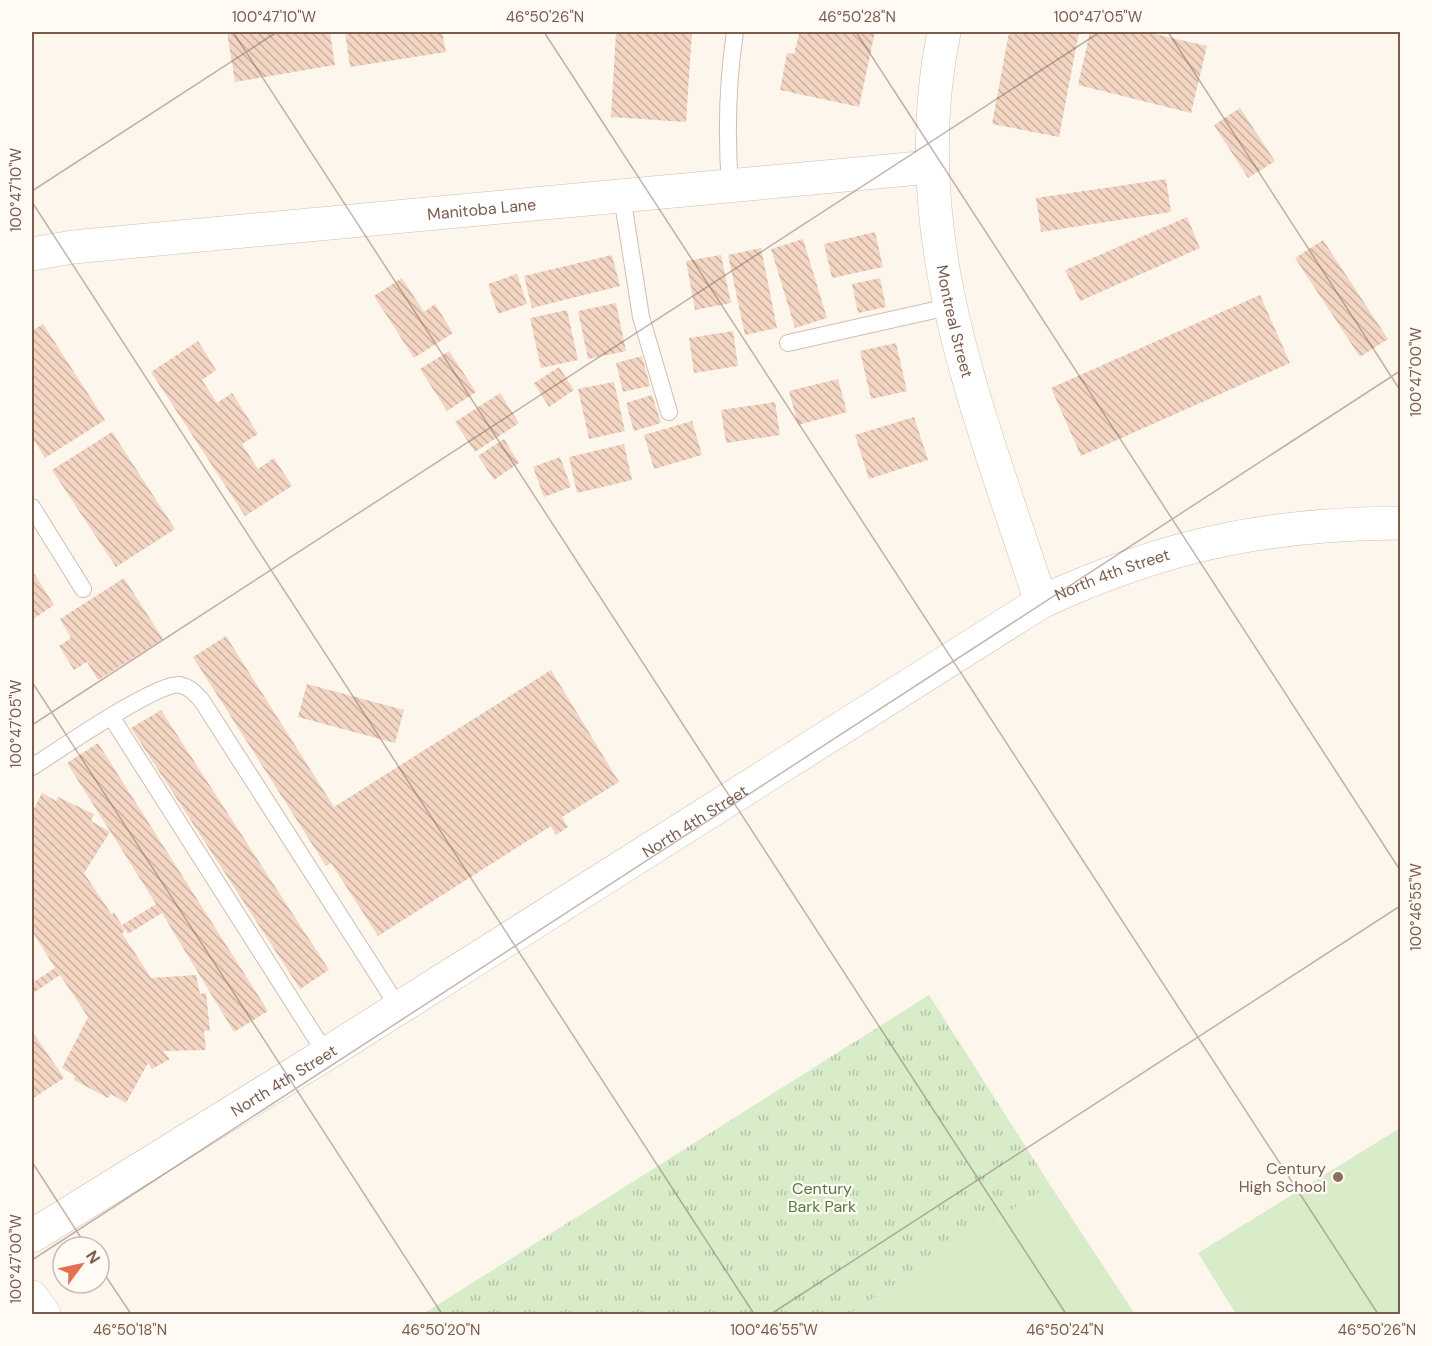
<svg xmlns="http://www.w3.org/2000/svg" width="1432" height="1346" font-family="'DM Sans',sans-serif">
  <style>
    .grass { fill: #d8ecc9 }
    .park { fill: url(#park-tufts) }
    .building { fill: url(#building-back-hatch) }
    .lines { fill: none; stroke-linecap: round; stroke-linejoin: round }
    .service-casing { stroke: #d1beb0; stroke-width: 18 }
    .minor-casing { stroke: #d1beb0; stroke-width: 34 }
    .tertiary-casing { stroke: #d1beb0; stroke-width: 34 }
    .secondary-casing { stroke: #d6c0b0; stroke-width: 34 }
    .service { stroke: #fff; stroke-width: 16 }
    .minor { stroke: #fff; stroke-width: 33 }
    .tertiary { stroke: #fff; stroke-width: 33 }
    .secondary { stroke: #fff; stroke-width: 33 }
    .ticks { fill: none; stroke: #7a5c4d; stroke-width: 1.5; stroke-opacity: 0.45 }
    .education-dot { fill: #8d6e63; stroke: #fffaf3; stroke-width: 2 }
    .labels { text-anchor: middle; stroke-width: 4.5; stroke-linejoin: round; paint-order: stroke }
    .street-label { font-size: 16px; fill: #7a5c4d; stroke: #fffaf3 }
    .education-label { font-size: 16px; fill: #785e54; stroke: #fffaf3; text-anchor: end }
    .park-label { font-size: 16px; fill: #537a41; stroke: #fffaf3 }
    .neatline { fill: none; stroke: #7a5c4d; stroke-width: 2 }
    .ticks-label { font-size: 15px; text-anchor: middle; fill: #7a5c4d }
  </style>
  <defs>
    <pattern id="park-tufts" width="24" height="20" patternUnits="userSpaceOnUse" patternTransform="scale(1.5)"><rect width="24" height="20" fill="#d8ecc9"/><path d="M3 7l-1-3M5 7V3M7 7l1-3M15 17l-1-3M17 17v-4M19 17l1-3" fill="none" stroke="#b4c2a5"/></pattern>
    <pattern id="building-back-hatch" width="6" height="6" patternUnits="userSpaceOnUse" patternTransform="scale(1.5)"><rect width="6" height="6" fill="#f3d5c3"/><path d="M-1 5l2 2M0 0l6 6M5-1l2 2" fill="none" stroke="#cab0a1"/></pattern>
  </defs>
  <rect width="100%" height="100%" fill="#fdf6ec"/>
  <path class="grass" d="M1400,1128V1314H1236L1198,1253Z
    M1050,1185L1135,1314H849Z"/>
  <path class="park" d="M929,995L1050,1185L849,1314H423Z"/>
  <path class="building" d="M227,32H330L335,65L235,82Z
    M345,32H442L446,52L350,67Z
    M616,32H692L686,122L611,117Z
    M1009,32H1079L1059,137L992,124Z
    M1090,32H1146L1207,46L1191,113L1078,85Z
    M789,33L875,32L859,107L780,90L787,53L794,54L799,34Z
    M1240,108L1275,161L1248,178L1214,125Z
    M1166,179L1171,212L1041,232L1036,198Z
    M1187,217L1200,248L1080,301L1065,270Z
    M875,232L883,267L832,278L824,244Z
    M803,239L827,318L795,328L771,249Z
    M1323,240L1388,339L1360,357L1295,258Z
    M761,248L777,328L745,335L728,255Z
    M612,255L620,286L532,308L524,276Z
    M721,255L731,303L695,310L686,261Z
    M517,274L527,304L498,314L488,284Z
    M402,278L424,312L435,304L453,333L414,358L374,296Z
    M880,278L886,307L858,313L852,284Z
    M1260,295L1290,363L1081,456L1051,388Z
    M616,303L626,351L588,359L578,311Z
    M567,310L578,360L541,368L530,318Z
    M43,324L105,420L45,458L32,437V331Z
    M733,331L738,366L694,373L689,338Z
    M198,341L216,370L202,380L217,403L232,393L258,434L242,444L258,469L274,458L292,486L245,516L151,372Z
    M896,343L907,391L871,399L860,351Z
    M449,351L476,392L447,411L420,369Z
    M642,356L650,386L623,392L616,363Z
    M559,367L574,390L549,407L534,383Z
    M838,379L847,412L798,425L789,391Z
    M614,382L625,431L589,439L578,389Z
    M500,393L519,423L475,452L455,422Z
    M652,395L661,423L634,431L626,403Z
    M775,402L780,435L726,443L721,410Z
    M914,417L928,460L869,479L855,435Z
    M692,421L702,455L654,469L644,435Z
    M112,432L175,529L116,567L52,470Z
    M504,439L519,463L494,480L478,456Z
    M624,444L632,480L577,493L569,457Z
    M560,457L571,487L544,497L533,467Z
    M32,570L54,605L32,620Z
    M124,578L163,639L98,680L87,662L74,670L59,646L71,638L60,619Z
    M226,636L334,807L551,670L619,782L562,817L568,827L556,835L551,826L378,936L331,863L326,866L193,657Z
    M307,684L404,710L395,743L298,717Z
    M161,710L329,970L300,989L131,728Z
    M98,743L268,1011L234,1032L162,913L128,934L122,925L156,904L67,763Z
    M42,793L56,801L58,797L94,814L91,821L110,832L84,873L112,915L114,912L125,931L122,933L151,978L196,975L200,994L206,993L210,1031H204L206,1050L163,1051L170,1059L152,1069L148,1063L126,1103L111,1094L108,1098L74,1080L75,1076L62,1068L88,1017L60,975L32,994V983L55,968L32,931V813Z
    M32,1031L64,1078L32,1099Z"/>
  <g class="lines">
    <g class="service-casing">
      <path id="service" d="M730,186C726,132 727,85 735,32
        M622,196L641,317L669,412
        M788,343L948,307
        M32,507L83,589
        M112,718L326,1054
        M32,767C56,752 158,681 180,685C190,687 196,694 202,701L399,1008"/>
    </g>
    <g class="minor-casing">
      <g id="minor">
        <path id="s1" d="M944,32C902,234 980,413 1041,602"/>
        <path id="s2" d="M32,254L73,247L931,167"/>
      </g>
    </g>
    <g class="tertiary-casing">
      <g id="tertiary">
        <path id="s3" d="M32,1236L326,1054L1041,602C1165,545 1265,524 1400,523"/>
      </g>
    </g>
    <g class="secondary-casing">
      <path id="secondary" d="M32,1297L44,1314"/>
    </g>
    <use href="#service" class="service"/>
    <use href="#minor" class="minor"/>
    <use href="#tertiary" class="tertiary"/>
    <use href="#secondary" class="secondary"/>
  </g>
  <path class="ticks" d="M233,32L1066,1314M544,32L1378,1314M856,32L1400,870M1168,32L1400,390M32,191L277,32M32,202L754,1314M32,682L442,1314M32,725L1100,32M32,1162L87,1247M32,1260L1400,371M99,1266L131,1314M771,1314L1400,906"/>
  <circle class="education-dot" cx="1338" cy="1177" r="6"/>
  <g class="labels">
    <g class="street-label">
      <text dy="6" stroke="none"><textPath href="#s2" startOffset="452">Manitoba Lane</textPath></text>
      <text dy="6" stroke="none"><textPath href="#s1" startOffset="292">Montreal Street</textPath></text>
      <text dy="6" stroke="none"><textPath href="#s3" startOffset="1268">North 4th Street</textPath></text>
      <text dy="6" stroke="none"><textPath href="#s3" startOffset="782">North 4th Street</textPath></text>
      <text dy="6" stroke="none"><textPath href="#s3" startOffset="296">North 4th Street</textPath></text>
    </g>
    <g class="education-label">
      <text x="1326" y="1174">Century<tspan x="1326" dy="18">High School</tspan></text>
    </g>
    <g class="park-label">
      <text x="822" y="1194">Century<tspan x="822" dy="18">Bark Park</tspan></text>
    </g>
  </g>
  <rect width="1432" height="1346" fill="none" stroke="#fffaf3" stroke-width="66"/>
  <g transform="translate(81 1265) rotate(57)"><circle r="28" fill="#fffaf3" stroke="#cabbb1" stroke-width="1.5"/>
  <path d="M0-4.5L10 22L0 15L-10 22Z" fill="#e76f51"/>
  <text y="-9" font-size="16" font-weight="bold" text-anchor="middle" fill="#7a5c4d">N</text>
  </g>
  <rect x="33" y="33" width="1366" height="1280" class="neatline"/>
  <g class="ticks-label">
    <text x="274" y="22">100°47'10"W</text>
    <text x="545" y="22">46°50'26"N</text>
    <text x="857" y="22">46°50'28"N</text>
    <text x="1098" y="22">100°47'05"W</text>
    <text transform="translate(16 190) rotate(-90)" y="5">100°47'10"W</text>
    <text transform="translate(1416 372) rotate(-90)" y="5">100°47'00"W</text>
    <text transform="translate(16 724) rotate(-90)" y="5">100°47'05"W</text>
    <text transform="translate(1416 907) rotate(-90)" y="5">100°46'55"W</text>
    <text transform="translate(16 1259) rotate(-90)" y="5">100°47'00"W</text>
    <text x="130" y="1335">46°50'18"N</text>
    <text x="441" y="1335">46°50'20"N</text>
    <text x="774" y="1335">100°46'55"W</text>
    <text x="1065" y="1335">46°50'24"N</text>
    <text x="1377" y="1335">46°50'26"N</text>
  </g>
</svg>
